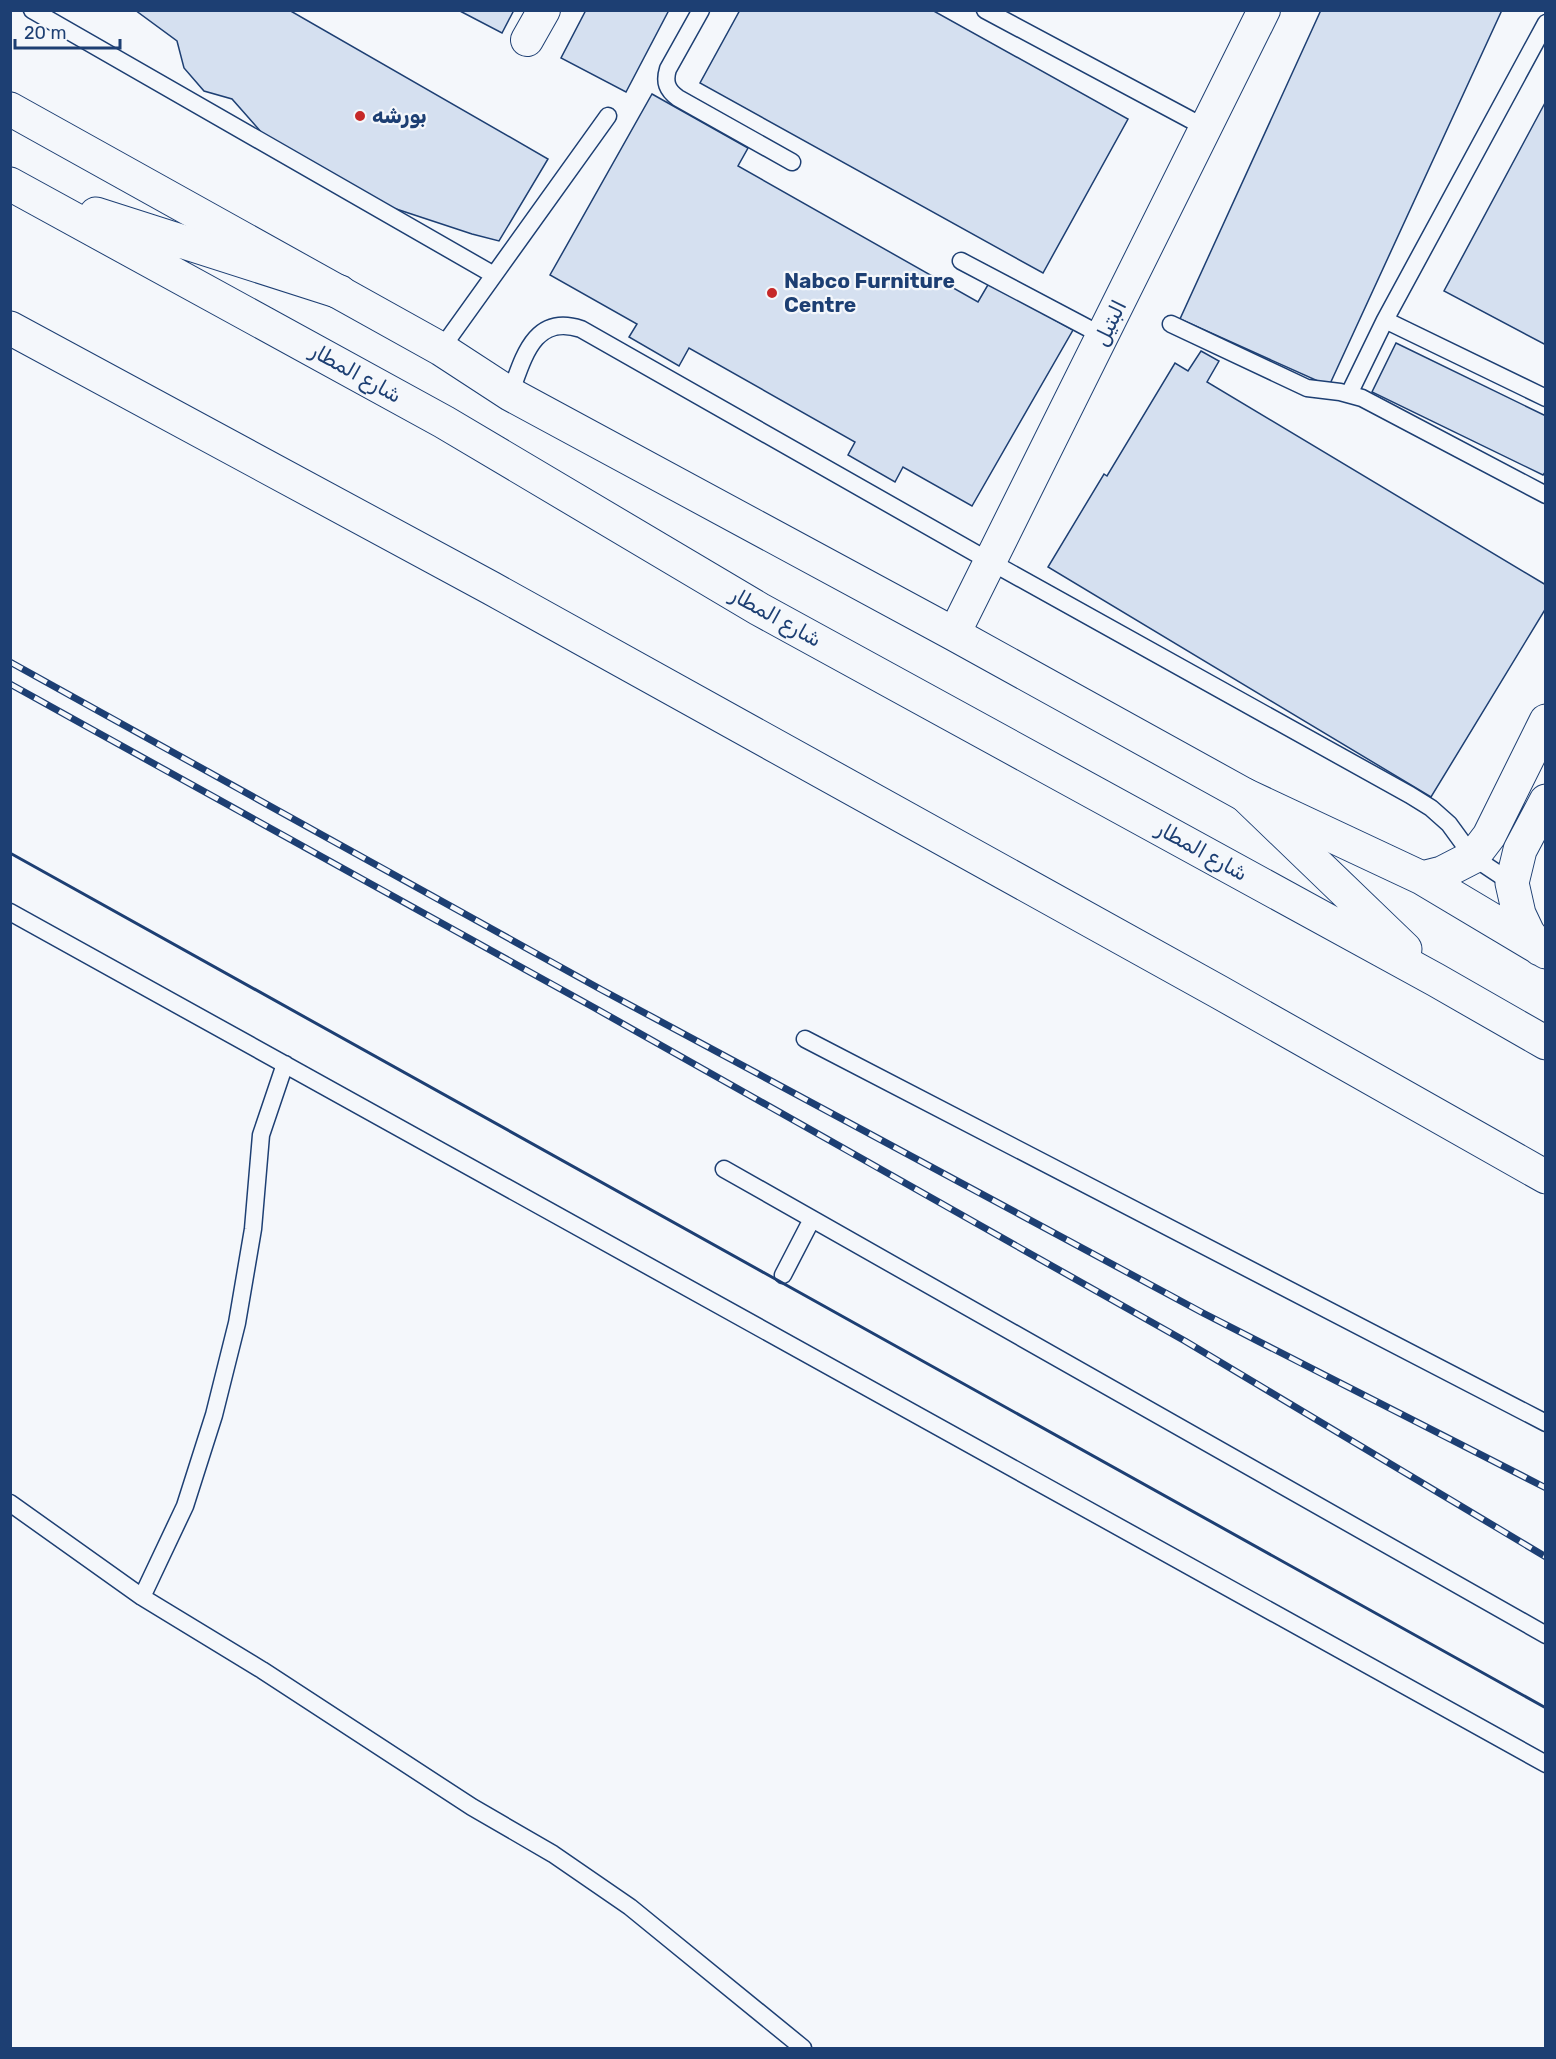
<svg xmlns="http://www.w3.org/2000/svg" width="1556" height="2059" font-family="Rubik,Vazirmatn,sans-serif">
  <style>
    .building { fill: #d5e0f0; stroke: #1d3f73; stroke-width: 1.5 }
    .lines { fill: none; stroke-linecap: round; stroke-linejoin: round }
    .service-casing { stroke: #1d3f73; stroke-width: 19 }
    .minor-casing { stroke: #1d3f73; stroke-width: 34 }
    .tertiary-casing { stroke: #1d3f73; stroke-width: 35 }
    .trunk-casing { stroke: #1d3f73; stroke-width: 35 }
    .service { stroke: #f4f7fb; stroke-width: 16 }
    .minor { stroke: #f4f7fb; stroke-width: 32 }
    .tertiary { stroke: #f4f7fb; stroke-width: 33 }
    .trunk { stroke: #f4f7fb; stroke-width: 33 }
    .rail-casing { stroke: #1d3f73; stroke-width: 7 }
    .rail { stroke: #f4f7fb; stroke-width: 4.5; stroke-dasharray: 14; stroke-linecap: butt }
    .wall { stroke: #1d3f73; stroke-width: 3 }
    .poi-dot { fill: #c62828; stroke: #f4f7fb; stroke-width: 2 }
    .labels { text-anchor: middle; stroke-width: 4.5; stroke-linejoin: round; paint-order: stroke }
    .poi-label { font-size: 21px; font-weight: bold; fill: #1d3f73; stroke: #f4f7fb; text-anchor: start }
    .street-label { font-size: 21px; fill: #1d3f73; stroke: #f4f7fb }
  </style>
  <rect width="100%" height="100%" fill="#f4f7fb"/>
  <path class="building" d="M135,10H289L548,159L499,241L472,234L372,201L262,133L232,99L204,91L184,68L177,41Z
    M458,10H514L502,33Z
    M586,10H669L626,92L561,58Z
    M740,10H932L1128,119L1043,273L700,83Z
    M1321,10H1502L1329,386L1180,319Z
    M652,94L748,148L738,166L978,302L989,283L1073,330L972,506L903,467L895,482L848,455L855,442L689,348L679,366L629,337L637,324L550,275Z
    M1546,101V345L1444,291Z
    M1396,343L1546,416V471L1543,475L1372,392Z
    M1201,351L1219,361L1207,382L1546,585V608L1431,797L1048,567L1104,474L1107,476L1175,363L1188,371Z"/>
  <g class="lines">
    <g class="service-casing">
      <path id="service" d="M32,10L494,275
        M701,10L668,69C664,82 667,90 678,98L792,162
        M985,10L1206,128
        M961,261L1103,336
        M1385,320L1546,398
        M1171,324L1307,388L1340,392L1362,398L1546,495
        M441,349L608,116
        M510,394C523,360 533,313 581,329L991,562L1410,795L1431,808L1449,824L1473,857L1512,883
        M1349,394L1385,320L1546,23
        M10,912L1546,1764
        M805,1039L1546,1423
        M724,1169L1546,1635
        M783,1275L812,1219
        M10,1503L142,1597L262,1670L472,1807L553,1854L630,1907L803,2048
        M142,1597L185,1506L214,1415L237,1323L253,1229L261,1135L285,1064"/>
    </g>
    <g class="minor-casing">
      <path id="minor" d="M527,40L544,10
        M954,634L1264,10"/>
    </g>
    <g class="tertiary-casing">
      <path id="tertiary" d="M10,109L441,349L510,394L954,634L1245,795L1422,878L1546,952
        M1422,878L1442,873L1473,857L1489,836L1546,721
        M1540,949L1528,933L1519,914L1512,883L1520,850L1546,801"/>
    </g>
    <g class="trunk-casing">
      <path id="trunk" d="M10,184L444,422L759,609L1436,980L1546,1043
        M96,214L340,292
        M10,328L491,588L1219,992L1546,1177
        M1245,795L1405,949"/>
    </g>
    <use href="#service" class="service"/>
    <use href="#minor" class="minor"/>
    <use href="#tertiary" class="tertiary"/>
    <use href="#trunk" class="trunk"/>
    <g class="rail-casing">
      <path id="rail" d="M10,662L602,990L1203,1313L1546,1488
        M10,684L593,1007L1185,1341L1546,1557"/>
    </g>
    <use href="#rail" class="rail"/>
    <path class="wall" d="M10,853L1546,1708"/>
  </g>
  <g class="poi-dot">
    <circle cx="360" cy="116" r="6"/>
    <circle cx="772" cy="293" r="6"/>
  </g>
  <g class="labels">
    <g class="poi-label">
      <text x="372" y="123">بورشه</text>
      <text x="784" y="288">Nabco Furniture<tspan x="784" dy="24">Centre</tspan></text>
    </g>
    <g class="street-label">
      <text transform="translate(1110 323) rotate(-64)" y="7">البتيل</text>
      <text transform="translate(356 373) rotate(29)" y="7">شارع المطار</text>
      <text transform="translate(776 617) rotate(29)" y="7">شارع المطار</text>
      <text transform="translate(1202 851) rotate(29)" y="7">شارع المطار</text>
    </g>
  </g>
  <rect width="1556" height="2059" fill="none" stroke="#1d3f73" stroke-width="24"/>
  <path d="M15 39v9h105v-9" fill="none" stroke="#1d3f73" stroke-width="3"/>
  <text x="24" y="39" font-size="18" fill="#1d3f73" stroke="#f4f7fb" stroke-width="4.5" paint-order="stroke">20 m</text>
</svg>
